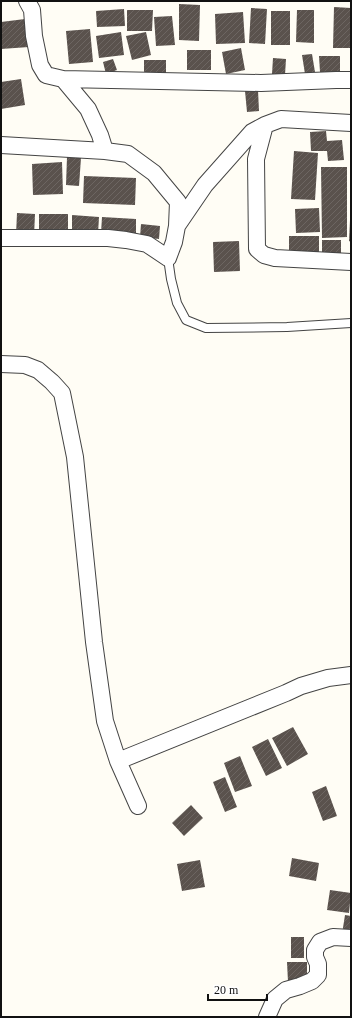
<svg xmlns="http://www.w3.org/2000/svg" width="352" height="1018" font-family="'Times New Roman',serif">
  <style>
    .building { fill: url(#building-hatch) }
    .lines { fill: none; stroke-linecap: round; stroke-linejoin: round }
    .lane-casing { stroke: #444; stroke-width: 10 }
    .street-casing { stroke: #444; stroke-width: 18 }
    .lane { stroke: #fff; stroke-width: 8 }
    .street { stroke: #fff; stroke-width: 16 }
  </style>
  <defs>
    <pattern id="building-hatch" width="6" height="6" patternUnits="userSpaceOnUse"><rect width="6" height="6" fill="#5a524d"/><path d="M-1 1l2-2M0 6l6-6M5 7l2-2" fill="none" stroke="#6d6662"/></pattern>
  </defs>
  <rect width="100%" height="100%" fill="#fffdf5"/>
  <path class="building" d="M179,4L200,5L199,41L179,40Z
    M334,7L351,8V48H333Z
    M251,8L267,9L265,44L249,43Z
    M124,9L125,26L97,27L96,11Z
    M127,10H153L152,31H127Z
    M297,10H314V43L296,42Z
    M271,11H290V45H271Z
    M243,12L245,43L216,44L215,14Z
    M172,16L175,45L156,46L154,17Z
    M25,19L29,47L1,49V22Z
    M90,29L93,62L69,64L66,31Z
    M121,32L124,55L99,58L96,36Z
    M146,32L151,55L132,60L126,36Z
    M241,48L245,70L226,74L222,52Z
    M187,50H211V70H187Z
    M312,54L315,72L305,74L302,55Z
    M319,56H340V72H320Z
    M273,58L286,59L285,75L272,74Z
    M113,59L117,70L106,74L103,62Z
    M144,60H166V73L144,72Z
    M21,79L25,105L1,109V82Z
    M258,90L259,111L247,112L245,91Z
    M326,131L327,141L342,140L344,160L328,161L327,151H311L310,132Z
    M294,151L318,153L315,200L291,199Z
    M67,157L81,158L79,186L66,185Z
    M62,162L63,194L33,195L32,164Z
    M321,167H347V237L322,238Z
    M84,176L136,178L135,205L83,203Z
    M319,208L320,232L296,233L295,209Z
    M17,213L35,214L34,236L16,235Z
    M39,214H68V234H39Z
    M72,215L99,217L98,234L72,232Z
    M102,217L136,219V235L101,233Z
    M350,220H351V242L349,241Z
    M141,224L160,226L159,239L140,237Z
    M289,236H319V252L289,253Z
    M322,240H341V254H322Z
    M239,241L240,271L214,272L213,242Z
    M293,727L308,754L287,766L272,738Z
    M268,739L282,768L266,776L252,747Z
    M240,756L252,786L235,792L224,763Z
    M225,777L237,807L225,812L213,782Z
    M326,786L337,816L323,821L312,792Z
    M191,805L203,818L184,836L172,823Z
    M292,858L319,863L316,881L289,876Z
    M200,860L205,887L182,891L177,864Z
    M330,890L351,893L349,913L327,910Z
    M345,915L351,916V936L342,934Z
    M291,937H304V958H291Z
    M287,962H307V982H288Z"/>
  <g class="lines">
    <g class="lane-casing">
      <path id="lane" d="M168,258L171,279L177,303L186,320L206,328L287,327L351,323"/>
    </g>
    <g class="street-casing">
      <path id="street" d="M63,79L261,83L336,80H351
        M265,125L256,159L257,249L264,255L275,258L351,262
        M1,145L105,151
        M177,226L205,185L252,132L265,125L281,119L351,123
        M1,238H108L126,240L147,244L168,258L174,242L177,226L178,202L154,173L128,154L105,151L100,135L88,109L63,79L46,75L40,65L34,36L32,10L27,1
        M1,364L25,365L38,370L52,382L62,393L75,457L94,642L105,721L118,761L138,806
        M118,761L286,693L301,686L328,678L351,675
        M267,1017L275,999L286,990L300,986L312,981L318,975V964L315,957V950L320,942L333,937L351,938"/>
    </g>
    <use href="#lane" class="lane"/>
    <use href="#street" class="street"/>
  </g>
  <rect width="352" height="1018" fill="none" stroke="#111111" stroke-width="4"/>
  <path d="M208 994v6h59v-6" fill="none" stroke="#111111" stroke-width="2"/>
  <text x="214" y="994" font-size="12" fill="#111111" stroke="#ffffff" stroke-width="3" paint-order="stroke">20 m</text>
</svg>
